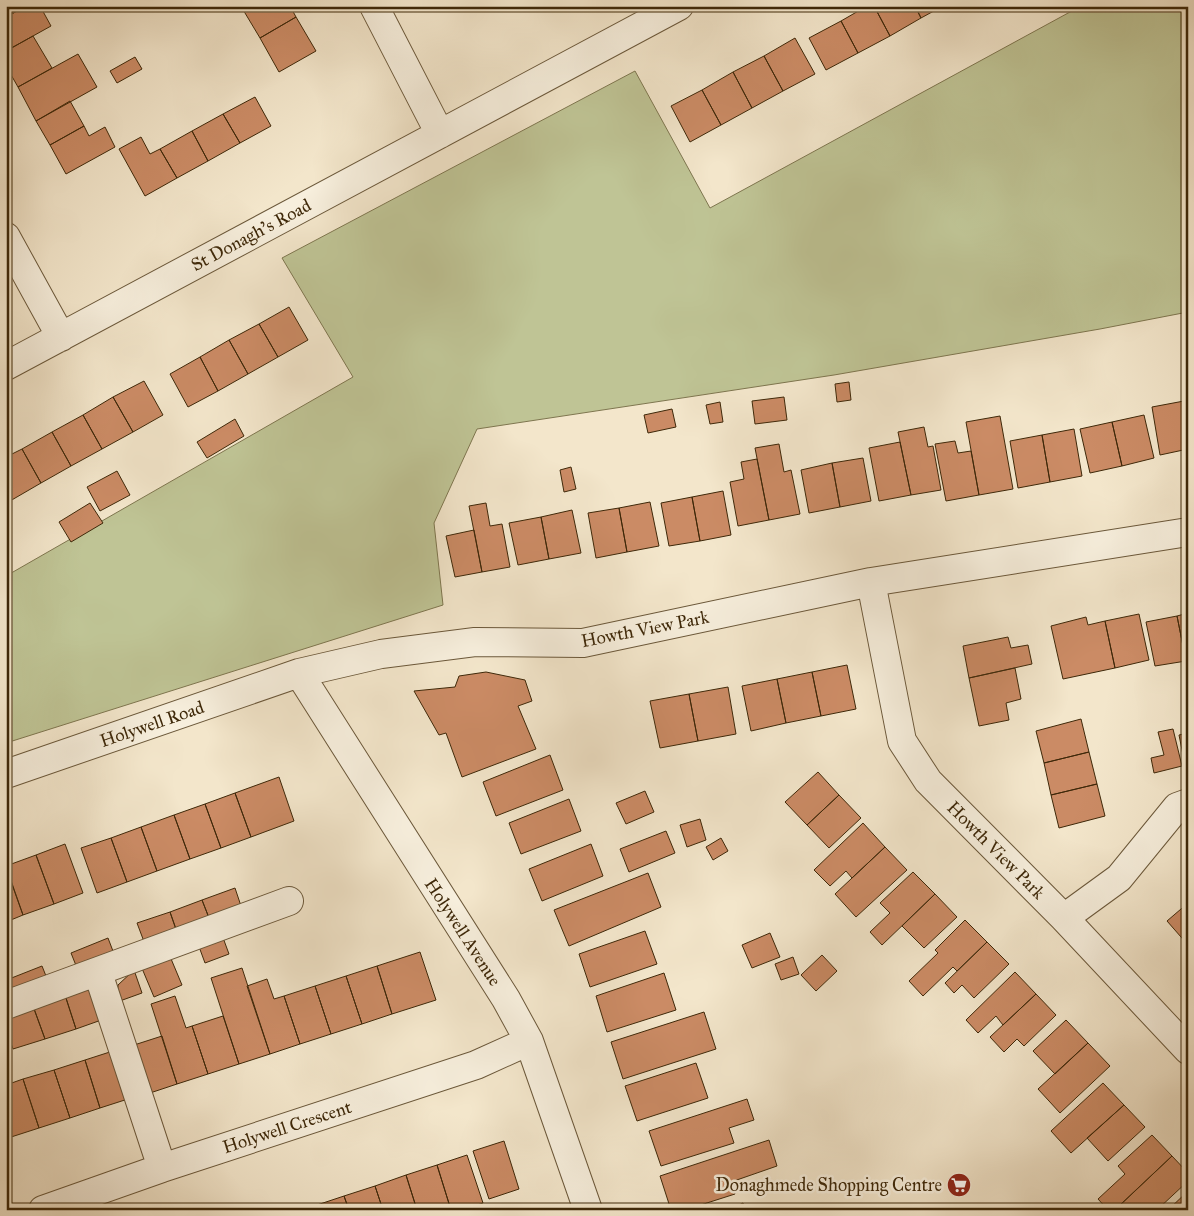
<svg xmlns="http://www.w3.org/2000/svg" width="1194" height="1216" font-family="'IM FELL Great Primer',serif">
  <style>
    .green { fill: #bfc495; stroke: #7e764f }
    .building { fill: #cb8b65; stroke: #3e2809 }
    .lines { fill: none; stroke-linecap: round; stroke-linejoin: round }
    .minor-casing { stroke: #6b583a; stroke-width: 30 }
    .minor { stroke: #f7efdd; stroke-width: 28 }
    .labels { text-anchor: middle; stroke-width: 5; stroke-linejoin: round; paint-order: stroke }
    .street-label { font-size: 18px; fill: #3e2809; stroke: #f7efdd }
    .poi-label { font-size: 18px; fill: #3e2809; stroke: #f7efdd; text-anchor: end }
  </style>
  <rect width="100%" height="100%" fill="#f3e6cb"/>
  <filter id="stains"><feTurbulence type="fractalNoise" baseFrequency=".004" numOctaves="4"/><feColorMatrix values="0 0 0 0 .2 0 0 0 0 .09 0 0 0 0 .02 0 0 0 .5 -.17"/></filter>
  <radialGradient id="worn" r=".72"><stop offset=".6" stop-color="#630" stop-opacity="0"/><stop offset="1" stop-color="#630" stop-opacity=".3"/></radialGradient>
  <path class="green" d="M1081,6H1188V312L1100,329L834,375L477,429L434,523L443,605L6,743V576L353,377L282,258L635,71L710,208Z"/>
  <path class="building" d="M6,6H26L6,17Z
    M26,6H40L51,26L6,51V17Z
    M245,6H290L296,17L260,38L242,8Z
    M867,6H874L890,36L858,53L841,21Z
    M874,6H915L921,18L890,36Z
    M915,6H943L921,18Z
    M296,17L316,51L279,72L260,38Z
    M841,21L858,53L826,70L809,38Z
    M33,36L52,68L18,87L6,66V51Z
    M795,38L815,74L783,91L764,56Z
    M78,54L97,87L36,121L18,87Z
    M764,56L783,91L752,108L733,72Z
    M135,57L142,69L117,83L110,71Z
    M733,72L752,108L721,125L702,90Z
    M702,90L721,125L690,142L671,106Z
    M255,97L271,126L240,143L223,114Z
    M70,101L84,126L50,145L36,121Z
    M223,114L240,143L208,161L192,131Z
    M84,126L89,136L105,127L115,147L66,174L50,145Z
    M192,131L208,161L177,178L160,149Z
    M141,137L150,154L160,149L177,178L145,196L119,149Z
    M289,307L308,340L278,357L259,324Z
    M259,324L278,357L248,374L229,340Z
    M229,340L248,374L218,391L200,357Z
    M200,357L218,391L188,407L170,374Z
    M144,381L163,415L133,432L113,397Z
    M849,382L851,400L837,402L835,384Z
    M113,397L133,432L102,449L83,415Z
    M784,397L787,420L755,424L752,401Z
    M1184,401L1188,425V449L1160,455L1152,407Z
    M720,402L723,422L710,424L706,405Z
    M672,409L676,427L648,433L644,415Z
    M83,415L102,449L71,466L52,432Z
    M1144,415L1154,458L1122,466L1112,422Z
    M1000,416L1013,489L979,495L966,422Z
    M235,419L244,436L207,458L197,442Z
    M1112,422L1122,466L1090,473L1080,429Z
    M924,427L928,447L933,446L941,490L911,495L898,432Z
    M1074,429L1082,476L1050,482L1042,435Z
    M52,432L71,466L41,483L22,449Z
    M1042,435L1050,482L1018,488L1010,441Z
    M955,441L958,453L971,451L979,495L946,501L935,444Z
    M900,442L911,495L879,501L869,448Z
    M779,444L784,472L791,470L800,514L769,520L755,448Z
    M22,449L41,483L10,501L6,493V457Z
    M863,458L871,501L840,507L832,463Z
    M757,459L769,520L738,526L730,482L744,479L741,462Z
    M832,463L840,507L809,513L801,470Z
    M571,467L576,489L564,492L560,470Z
    M117,471L130,495L100,511L87,487Z
    M723,491L731,535L700,541L692,497Z
    M692,497L700,541L669,546L661,503Z
    M650,502L659,546L627,552L619,508Z
    M90,503L103,523L71,542L59,522Z
    M486,503L490,526L502,524L510,567L482,572L469,506Z
    M619,508L627,552L596,558L588,513Z
    M572,510L581,553L549,559L541,517Z
    M541,517L549,559L518,565L509,523Z
    M474,530L482,572L455,577L446,536Z
    M1188,613V660L1186,661L1177,616Z
    M1139,614L1149,660L1115,668L1105,621Z
    M1177,616L1186,661L1155,666L1146,622Z
    M1086,617L1088,625L1105,621L1115,668L1063,679L1051,626Z
    M1008,637L1011,648L1028,645L1032,664L969,678L963,646Z
    M847,665L856,709L821,716L812,672Z
    M1015,668L1021,699L1006,703L1009,720L979,726L969,678Z
    M486,672L525,680L532,701L518,706L536,749L462,777L446,733L439,735L414,691L455,687L459,676Z
    M812,672L821,716L786,723L777,679Z
    M777,679L786,723L751,731L742,686Z
    M728,687L736,734L698,741L689,694Z
    M689,694L698,741L660,748L650,701Z
    M1081,719L1089,752L1044,763L1036,731Z
    M1173,729L1182,766L1154,773L1151,758L1164,755L1158,732Z
    M1188,733V764L1185,765L1179,735Z
    M1089,752L1097,784L1051,795L1044,763Z
    M550,755L563,790L496,816L483,782Z
    M818,772L839,795L807,825L785,802Z
    M279,777L294,821L251,837L235,793Z
    M1097,784L1105,816L1059,828L1051,795Z
    M645,791L654,812L626,824L616,803Z
    M235,793L251,837L221,848L205,804Z
    M839,795L861,818L829,848L807,825Z
    M569,799L581,831L521,854L509,823Z
    M205,804L221,848L190,859L174,815Z
    M174,815L190,859L157,871L141,827Z
    M700,819L706,840L687,847L680,825Z
    M863,823L885,847L852,878L846,871L830,886L814,870Z
    M141,827L157,871L127,882L111,838Z
    M666,831L675,853L629,872L620,849Z
    M111,838L127,882L97,893L81,848Z
    M721,838L728,851L713,860L706,847Z
    M65,844L83,893L54,904L36,855Z
    M591,844L603,876L542,901L529,869Z
    M885,847L907,870L856,917L835,894Z
    M36,855L54,904L23,915L6,866Z
    M6,868L23,915L6,922Z
    M913,872L935,894L882,945L870,932L890,913L880,903Z
    M648,873L661,907L569,946L554,910Z
    M235,888L243,912L211,923L202,900Z
    M935,894L957,917L924,948L902,926Z
    M202,900L211,923L178,935L170,912Z
    M1188,903V945L1167,921Z
    M170,912L178,935L146,947L137,923Z
    M965,920L987,942L957,971L953,967L923,996L909,981L938,953L935,950Z
    M645,931L657,964L590,987L579,954Z
    M770,933L780,957L752,968L742,945Z
    M222,935L229,954L205,963L198,944Z
    M108,938L116,959L79,973L71,953Z
    M987,942L1009,964L974,998L962,985L954,993L945,983Z
    M420,952L436,1000L392,1014L377,966Z
    M169,954L182,985L154,997L141,966Z
    M822,955L837,971L816,991L801,975Z
    M793,957L799,974L781,980L775,964Z
    M42,966L48,981L15,995L9,979Z
    M377,966L392,1014L362,1024L346,976Z
    M242,968L270,1054L239,1064L211,978Z
    M134,970L142,993L117,1002L118,985Z
    M1015,972L1036,994L1003,1025L996,1016L978,1033L966,1020Z
    M664,973L676,1010L607,1032L596,996Z
    M346,976L362,1024L331,1034L315,986Z
    M267,979L274,999L284,996L300,1044L270,1054L247,986Z
    M96,985L107,1018L76,1029L65,995Z
    M315,986L331,1034L300,1044L284,996Z
    M1036,994L1056,1015L1024,1046L1017,1039L1004,1052L990,1037Z
    M65,995L76,1029L45,1039L33,1006Z
    M175,996L186,1028L192,1026L208,1074L177,1084L151,1004Z
    M33,1006L45,1039L13,1049L6,1028V1015Z
    M704,1012L716,1049L623,1079L611,1042Z
    M223,1016L239,1064L208,1074L192,1026Z
    M1066,1020L1088,1043L1055,1074L1033,1051Z
    M162,1036L177,1084L147,1094L131,1046Z
    M1088,1043L1110,1066L1060,1113L1038,1089Z
    M116,1050L131,1098L100,1108L85,1060Z
    M85,1060L100,1108L70,1118L54,1070Z
    M696,1063L708,1098L637,1121L625,1086Z
    M54,1070L70,1118L39,1128L23,1079Z
    M23,1079L39,1128L8,1138L6,1132V1085Z
    M1103,1083L1124,1105L1071,1153L1051,1131Z
    M747,1099L754,1120L729,1128L734,1143L661,1166L649,1131Z
    M1124,1105L1145,1127L1108,1161L1087,1138Z
    M1152,1135L1172,1156L1115,1210H1108L1098,1199L1125,1174L1118,1166Z
    M769,1140L777,1166L731,1182L735,1194L685,1210H671L660,1176Z
    M504,1141L519,1189L489,1199L473,1151Z
    M467,1155L483,1203L463,1210H451L437,1165Z
    M1172,1156L1188,1173V1181L1158,1209L1153,1204L1147,1210H1126L1121,1204Z
    M437,1165L451,1210H417L406,1175Z
    M406,1175L417,1210H383L375,1186Z
    M375,1186L383,1210H349L344,1196Z
    M1188,1191V1210H1168Z
    M344,1196L349,1210H315L314,1206Z
    M743,1203L746,1210H729Z"/>
  <g class="lines">
    <g class="minor-casing">
      <path id="minor" d="M374,6L440,134
        M6,237L61,337
        M6,366L679,6
        M871,582L902,741L928,781L1064,918L1188,1050
        M299,673L506,999L529,1041L588,1210
        M6,774L299,673L381,654L475,642L583,643L871,582L1188,532
        M1064,918L1119,878L1177,807L1188,803
        M98,973L162,1168
        M6,1005L289,901
        M43,1210L162,1168L476,1065L529,1041"/>
    </g>
    <use href="#minor" class="minor"/>
  </g>
  <defs>
    <g id="supermarket-disc" transform="scale(1.25)"><circle r="9.5" fill="#8f2418" stroke="#f7efdd"/><path d="M-6-5.5h2.5l.6 2H6L4.5 2H-2.5L-4.4-4H-6ZM-1.5 3.2a1.3 1.3 0 1 0 .1 0ZM3 3.2a1.3 1.3 0 1 0 .1 0Z" fill="#fff"/></g>
  </defs>
  <g fill-rule="evenodd">
    <use href="#supermarket-disc" x="959" y="1185"/>
  </g>
  <g class="labels">
    <g class="street-label">
      <text transform="translate(251 235) rotate(-28)" y="6">St Donagh's Road</text>
      <text transform="translate(645 629) rotate(-11)" y="6">Howth View Park</text>
      <text transform="translate(152 724) rotate(-19)" y="6">Holywell Road</text>
      <text transform="translate(996 850) rotate(45)" y="6">Howth View Park</text>
      <text transform="translate(463 932) rotate(57)" y="6">Holywell Avenue</text>
      <text transform="translate(287 1127) rotate(-18)" y="6">Holywell Crescent</text>
    </g>
    <g class="poi-label">
      <text x="942" y="1191">Donaghmede Shopping Centre</text>
    </g>
  </g>
  <rect width="1194" height="1216" fill="none" stroke="#f3e6cb" stroke-width="25"/>
  <rect x="8" y="8" width="1179" height="1201" fill="none" stroke="#3e2809" stroke-width="2.5"/>
  <rect x="12" y="12" width="1169" height="1191" fill="none" stroke="#3e2809"/>
  <rect width="100%" height="100%" filter="url(#stains)"/>
  <rect width="100%" height="100%" fill="url(#worn)"/>
</svg>
